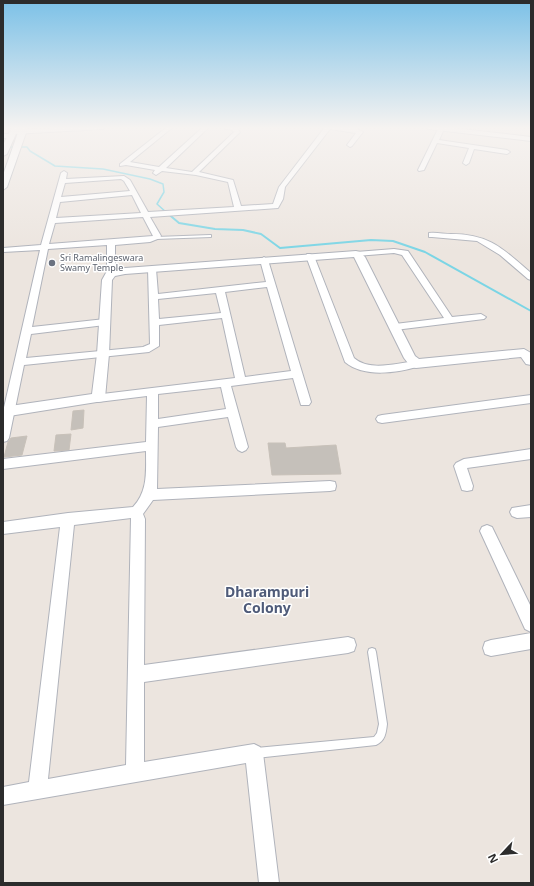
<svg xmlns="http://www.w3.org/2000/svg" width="534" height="886" font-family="'Noto Sans',sans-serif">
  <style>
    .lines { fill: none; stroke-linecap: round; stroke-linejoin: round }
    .stream-far1 { stroke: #7bd5e5; stroke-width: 1.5 }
    .stream { stroke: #7bd5e5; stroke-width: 2 }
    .building { fill: #c5c0ba; stroke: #c8c1b9 }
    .service-casing { stroke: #b0b3bb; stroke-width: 2 }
    .minor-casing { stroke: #b0b3bb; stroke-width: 2 }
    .tertiary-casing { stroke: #b0b3bb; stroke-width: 2 }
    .service { fill: #fff; fill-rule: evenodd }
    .minor { fill: #fff; fill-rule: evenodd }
    .tertiary { fill: #fff; fill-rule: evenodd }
    .worship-dot { fill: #6b7280; stroke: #fff; stroke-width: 1.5 }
    .labels { text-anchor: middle; stroke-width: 3; stroke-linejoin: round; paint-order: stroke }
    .far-worship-label { font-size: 9px; fill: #5b616d; stroke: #fff; text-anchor: start }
    .near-neighbourhood-label { font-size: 14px; font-weight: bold; fill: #4f5b79; stroke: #fff }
  </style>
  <rect width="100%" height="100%" fill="#ece5df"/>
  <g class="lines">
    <path class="stream-far1" d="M3,147H27L30,151L55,166L103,169L150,179L163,184L164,192L157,204L167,213"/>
    <path class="stream" d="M166,212L179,223L215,229L243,230L261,234L280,248L371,240L393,241L425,252L531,311"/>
  </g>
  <path class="building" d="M84,410L83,428L71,430L73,411Z
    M71,434L69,450L54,451L56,435Z
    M27,436L22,455L4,457L8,442L11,438Z
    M268,443H285L286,448L336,445L341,474L272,475Z"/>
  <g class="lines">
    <g class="service-casing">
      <path id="service" d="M210,235H211V237L156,239L154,238L156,237Z
        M372,648L375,649L376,652L387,724C386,733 385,741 376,745L256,758L253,756L251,753L253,750L256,748L374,737L377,733L379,724L368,652L369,649Z"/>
    </g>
    <g class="minor-casing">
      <path id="minor" d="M77,127H106L103,129L13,134L10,132L13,130Z
        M167,127H173L130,162L159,167L203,127H209L166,168L192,172L234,132L232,130L222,128L221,127H236L240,132L239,133L199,172L233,180L241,206L273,204L279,187L325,127L355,128L363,132L352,146L350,147L347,145L356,133L330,129L285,187L283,199L278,208L150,217L161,236L160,238L150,242L115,245V273L114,275H108L107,273V245L48,249L32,327L105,319L110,322L105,325L31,334L26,358L143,347L150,344L148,269L149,267H155L156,269L158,294L266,282L260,260L264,257L268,260L311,402L309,405H301L293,378L231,386L248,447L246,450L242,452L238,450L236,447L228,417L158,427L157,489L330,481L335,482L336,486L335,490L330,491L153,500L143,514L145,519L144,665L348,637L354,639L356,645L354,651L348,653L144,682V762L254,744L260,747L263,753L279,883H259L246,763L3,805V787L29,782L60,527L3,534V522L68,513L133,507C148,491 146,472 146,451L3,469V459L146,442L147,396L98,402L94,401L92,398L94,395L235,378L222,318L159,325V346L149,352L24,365L9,438L7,441L3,442V412L40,250L3,252V248L41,245L61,173L64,171L67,173L66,179L124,176L130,180L148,212L234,207L228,182L196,175L162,171L156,175L153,173L155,170L126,165L120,166V164ZM121,179L124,181L130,191L61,197L65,183ZM132,195L141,213L56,218L60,202ZM143,217L153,236L49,244L55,223ZM267,287L291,371L245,377L225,292ZM216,293L221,313L159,319L158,299ZM221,387L226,409L158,419V394ZM131,518L126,765L48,779L74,525Z
        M439,127H445L439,140L507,150L510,152L507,154L474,149L469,163L466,165L463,163L469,148L437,143L424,170L419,171L418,170Z
        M3,134H11L14,136L11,138H3Z
        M429,233C436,232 444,234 451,234C490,234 503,249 531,273V280L528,279L500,255L477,241L432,237H429Z
        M394,249L408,251L452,317L481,314L486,317L484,319L395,330L392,329L390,327L395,324L444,318L402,255L394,253L356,256L352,254L356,252Z
        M307,254H310L314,256L354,358C370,372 397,363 416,361L421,364L420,366C397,373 364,378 345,362L306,256Z
        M531,395V403L382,423L378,422L376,419L378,416L382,415Z
        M531,449V459L467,468L473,486L472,490L467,491L462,490L454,466L456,463L464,459Z
        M531,505V517L517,518L512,516L510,512L512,508Z
        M487,525L492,527L531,607V632L525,629L480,531L482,527Z
        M531,633V649L491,656L485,654L483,648L485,642L491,640Z"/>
    </g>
    <g class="tertiary-casing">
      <path id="tertiary" d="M12,127H19L7,154L3,156V145Z
        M20,127H28L7,187L3,190V175Z
        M425,127H444L531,137V141L428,129Z
        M356,251L360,252L365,257L415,356L419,359L524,349L531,353V365L526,364L521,357L416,368L411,367L404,358L354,257L125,274L115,276L112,280L109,354L105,398L103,401L3,417V407L92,394L97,354L102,280L107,271L125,268Z"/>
    </g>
    <use href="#service" class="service"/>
    <use href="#minor" class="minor"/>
    <use href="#tertiary" class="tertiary"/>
  </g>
  <linearGradient id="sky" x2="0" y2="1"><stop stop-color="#7cc1e7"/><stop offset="0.51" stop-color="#f6f3f1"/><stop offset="1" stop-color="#f6f3f1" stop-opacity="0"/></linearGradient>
  <rect width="534" height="251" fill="url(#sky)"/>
  <circle class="worship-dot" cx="52" cy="263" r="4"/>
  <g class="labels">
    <g class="far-worship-label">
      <text x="60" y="261">Sri Ramalingeswara<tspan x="60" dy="10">Swamy Temple</tspan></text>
    </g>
    <g class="near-neighbourhood-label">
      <text x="267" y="597">Dharampuri<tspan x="267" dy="16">Colony</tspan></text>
    </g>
  </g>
  <rect width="534" height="886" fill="none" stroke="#2c2c2c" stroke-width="8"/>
  <g transform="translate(502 854) rotate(244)" stroke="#ffffff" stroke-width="3" paint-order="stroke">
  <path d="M0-3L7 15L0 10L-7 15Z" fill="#2c2c2c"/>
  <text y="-6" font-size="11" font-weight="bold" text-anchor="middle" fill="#2c2c2c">N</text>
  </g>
</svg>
